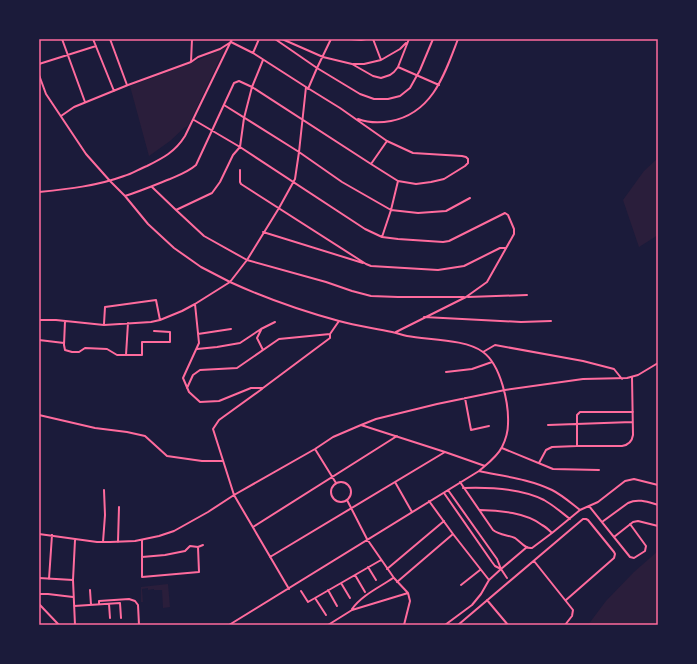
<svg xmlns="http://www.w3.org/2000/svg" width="697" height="664" font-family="Lato,sans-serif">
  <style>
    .green { fill: #2a1e3b }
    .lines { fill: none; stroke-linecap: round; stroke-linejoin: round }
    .minor { stroke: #ff6b9d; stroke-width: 2 }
    .neatline { fill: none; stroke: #ff6b9d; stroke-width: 1.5 }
  </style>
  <rect width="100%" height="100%" fill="#1b1b3a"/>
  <path class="green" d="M225,48L188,126L184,128L170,141L149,156L130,86L192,63Z
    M658,158V235L639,247L623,200L644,171Z
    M658,551V625H588L606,601L634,572Z
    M168,584L170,607L163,608L162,590H154V589L148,590V588L142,589L143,602H141V587Z"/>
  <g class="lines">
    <path class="minor" d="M62,39L85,102
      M93,39L114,91
      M110,39L127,85
      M275,39L317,68L360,94L374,99H388L400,96L410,88L420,70L433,39
      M282,39L323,57L352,64L373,76L381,78L390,75L394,72L398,67L409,39
      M351,39L361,40L366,39
      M373,39L381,60L400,49L406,43
      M253,53L259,39
      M191,62L192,39
      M39,64L96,46
      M353,64H364L381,60
      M398,67L439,85
      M39,75L46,94L86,154L110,181L125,196L148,224L174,248L201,267L230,282L195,304L182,311L160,320L151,322L104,325L56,320H39
      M308,89L317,68L331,39
      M224,105L299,152L342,182L391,210L382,237
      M61,116L74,107L128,85L191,62L198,57L220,49L231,42L253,53L306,87L340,108L387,141L413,153L462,156L466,157L468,159V163L465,166L444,179L431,182L416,184L398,181
      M358,119C369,123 380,123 391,121C433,113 445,73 458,39
      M194,120L240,147L365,229L382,237L398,239L443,242L449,241L505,213L508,215L514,229V234L487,282L466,297L396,332
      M371,164L387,141
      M240,170V182L241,184L366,264L371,266L438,270L464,266L500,248H506
      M152,187L176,210L204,236L247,260L326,282L352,291L371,296L398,297H464
      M39,192C68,189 97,186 124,176C132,174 139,169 147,166C163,158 175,152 185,136L232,39
      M125,196C141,191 155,185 170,179C179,175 188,172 196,165L234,83L239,81L252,87L371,164L398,181L391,210L418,213L446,211L470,198
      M176,210L212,193L220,182L233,155L240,147L244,118L252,87L263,60
      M263,232L363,263
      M468,297L527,295
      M195,304L199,343L183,378L189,392L200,402L219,401L251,388H263L330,338V334L339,321
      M424,317L521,322L551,321
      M65,321L64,345L65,350L72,352H79L85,348L107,349L117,355H142V342H170V332L154,331
      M104,324L105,307L156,300L160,320
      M261,330L257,338L263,350
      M198,334L231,329
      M39,340L64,343
      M197,349L217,347L240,343L261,329L275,322
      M483,352L495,345L583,361L614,369L622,379
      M126,355L128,323
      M446,372L472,369L492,362
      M187,388L193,375L200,370L237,368L279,339L330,334
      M262,389L219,420L213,429L234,495L289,589
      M465,398L471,430L489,426
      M39,415L95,428L127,432L145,436L167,456L202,461H223
      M361,425L445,452L485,466
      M548,425L632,422
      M577,446V415L580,412H633
      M502,448L553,469L599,470
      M315,449L336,483
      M539,463L546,450L552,447L577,446H622C628,445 632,442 633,435L632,377
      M479,471C502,476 530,479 552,490C562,495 571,503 580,510
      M331 492a10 10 0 1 1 20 0a10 10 0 1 1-20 0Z
      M395,482L412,512
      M460,482L493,530C499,535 508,535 515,538C521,542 525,549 532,548L552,533L580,510L598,502L625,481L634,479L658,485
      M463,488C490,487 520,488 544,500C553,505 561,512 570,519
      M448,490L497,559L501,569L507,578
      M444,493L492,562L495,566L501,569
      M347,500L367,539L394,578L408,593L410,601L404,625
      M429,501L453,534
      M589,506L630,557L634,558L645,551L646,546L630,524
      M480,510C499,510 527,513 542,525C546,527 549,530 552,533
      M602,522L628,503C638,498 648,502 658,505
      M253,527L397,436
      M39,534L97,542H110L135,541L159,536L174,531L208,512L234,495L315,449L333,437L361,425L376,419L437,404L505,390L583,379L627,378L638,375L658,363
      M614,537L633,522L638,521L658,526
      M142,540V557L165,555L185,551L190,546L198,547L203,545
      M103,542L105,515L104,490
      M118,542L119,507
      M142,557V577L199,572L198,547
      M270,557L445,452
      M534,561L573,610L572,616L565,625
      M368,567L376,580
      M387,569L444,521
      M355,575L365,592
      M39,578L73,580L75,625
      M49,579L52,535
      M73,580L75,540
      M397,582L453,534L489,580
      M341,583L350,598
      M461,585L480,570
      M90,590L91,605
      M328,590L337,606
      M301,591L308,602L315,598
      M39,594H48L73,597
      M487,600L508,625
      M39,604L59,625
      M99,604V601L129,599L135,601L138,605L139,625
      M109,604L110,618
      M74,606L120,603L121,618
      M352,609C362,595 380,587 393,578
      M326,615L315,598L381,560
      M229,625L479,471C487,464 497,457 502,447C505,441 508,432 508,424C509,404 501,365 483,352C466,339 428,340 407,336C402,335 397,333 392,332C374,328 356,326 339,321C302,311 265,298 230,282L247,260L279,208L295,179L299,152L306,87
      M328,625L352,610L408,593
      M445,625L472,605L481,594L489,580L501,569L527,547
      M458,625L583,519H586L588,520L614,552L615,554L614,558L566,600"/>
  </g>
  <rect width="697" height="664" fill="none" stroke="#1b1b3a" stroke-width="80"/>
  <rect x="40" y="40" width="617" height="584" class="neatline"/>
</svg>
